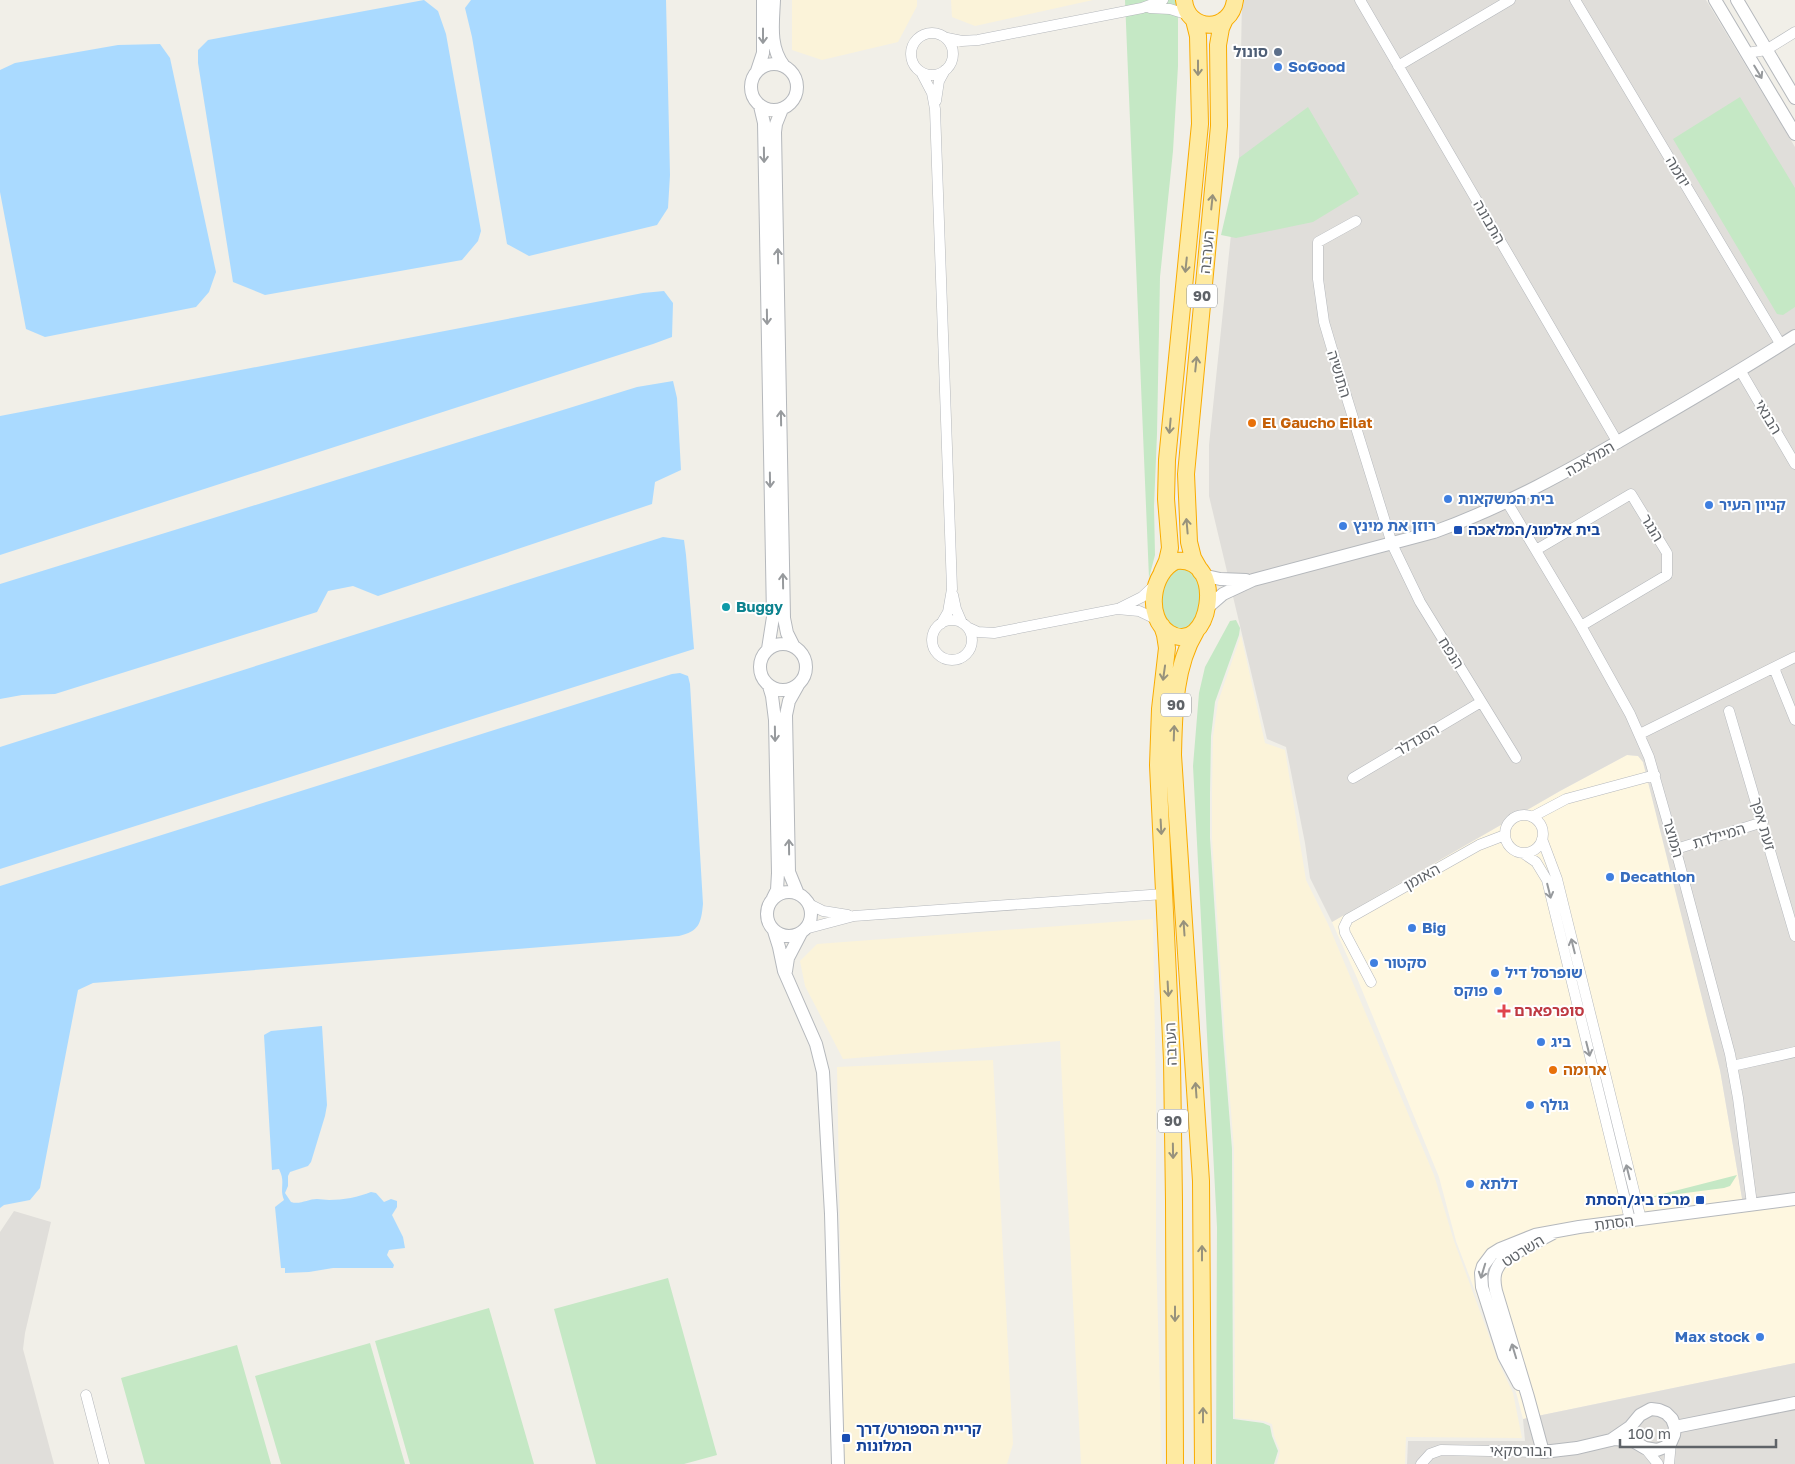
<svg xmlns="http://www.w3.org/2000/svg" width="1795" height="1464" font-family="'Golos Text','Noto Sans Hebrew',sans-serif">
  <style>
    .commercial { fill: #fef7e0 }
    .industrial { fill: #e0deda }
    .green { fill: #c5e8c5 }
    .sand { fill: #fbf3d9 }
    .water { fill: #aadaff }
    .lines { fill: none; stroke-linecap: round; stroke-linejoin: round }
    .minor-casing { stroke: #b5b8bc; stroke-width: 11 }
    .tertiary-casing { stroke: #b5b8bc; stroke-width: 14 }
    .trunk-casing { stroke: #f9ab00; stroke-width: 18 }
    .minor { stroke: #fff; stroke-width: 10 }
    .tertiary { stroke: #fff; stroke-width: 12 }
    .trunk { stroke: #feeaa1; stroke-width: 16 }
    .oneway { stroke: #979a9d }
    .oneway2 { stroke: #97927c }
    .service-dot { fill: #5c6f8a; stroke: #fff; stroke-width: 2 }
    .shop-dot { fill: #3f7fe0; stroke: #fff; stroke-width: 2 }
    .food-dot { fill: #e8710a; stroke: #fff; stroke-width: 2 }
    .transit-dot { fill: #1a4fb4; stroke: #fff; stroke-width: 2 }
    .culture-dot { fill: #0f9aa8; stroke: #fff; stroke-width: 2 }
    .health-dot { fill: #e0444e; stroke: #fff; stroke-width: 2 }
    .labels { text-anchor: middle; stroke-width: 4; stroke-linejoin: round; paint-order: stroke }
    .shield { fill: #fff; stroke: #8f9295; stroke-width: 1 }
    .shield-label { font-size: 14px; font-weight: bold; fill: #5f6368 }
    .service-label { font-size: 15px; font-weight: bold; fill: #4e5e75; stroke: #fff; text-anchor: end }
    .shop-label { font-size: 15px; font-weight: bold; fill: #366cbe; stroke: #fff; text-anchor: start }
    .street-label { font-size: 15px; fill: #5f6368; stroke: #fff }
    .food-label { font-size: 15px; font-weight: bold; fill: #c56008; stroke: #fff; text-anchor: start }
    .transit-label { font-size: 15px; font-weight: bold; fill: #164399; stroke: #fff; text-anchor: start }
    .culture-label { font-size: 15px; font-weight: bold; fill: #0d838f; stroke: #fff; text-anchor: start }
    .health-label { font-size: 15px; font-weight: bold; fill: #be3a42; stroke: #fff; text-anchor: start }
  </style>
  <rect width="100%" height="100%" fill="#f1efe8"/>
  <path class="commercial" d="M1627,755L1638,756L1643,762L1669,864L1720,1070L1744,1210L1795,1205V1363L1523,1419L1516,1392L1505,1370L1456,1241L1439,1177L1357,978L1332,922L1560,791Z"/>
  <path class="industrial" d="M1242,0H1706L1795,147V1205L1744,1210L1720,1070L1643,762L1638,756L1627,755L1560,791L1332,922L1310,878L1305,843L1286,747L1267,739L1209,496V445L1239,158Z
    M14,1211L51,1222L25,1333L23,1349L54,1464H0V1232Z
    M1795,1363V1464H1407L1408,1441H1525L1523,1419Z"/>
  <path class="green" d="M1125,0H1178V66L1173,151L1160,277L1157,434L1154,506L1155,555L1149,578Z
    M1740,97L1795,188V307L1783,315L1777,314L1673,139Z
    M1308,107L1359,194L1313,222L1236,238L1221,235L1239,158Z
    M1174,568L1193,571L1202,592L1196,623L1181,631L1166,623C1158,592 1158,595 1174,568Z
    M1236,620L1240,628L1239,635L1215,702L1211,736L1210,793V838L1223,1037L1232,1149L1233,1419L1263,1423L1270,1426L1272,1436L1278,1451L1274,1464H1216L1217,1227L1193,766L1199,693L1205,667L1230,621Z
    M1737,1175L1730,1186L1724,1188L1647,1198Z
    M668,1278L717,1455L684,1464H596L554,1309Z
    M489,1308L534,1464H410L375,1341Z
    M370,1343L405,1464H281L255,1376Z
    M237,1345L271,1464H145L121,1378Z"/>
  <path class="sand" d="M792,0H917V6L898,42L822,60L792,50Z
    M951,0H1093L975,26L952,17Z
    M1241,635L1265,743L1285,750L1306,880L1328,924L1434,1175L1454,1241L1499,1363L1513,1393L1522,1438L1406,1437L1405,1464H1277L1280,1451L1274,1436L1272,1424L1264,1421L1235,1418L1234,1149L1225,1037L1212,838V793L1213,737L1218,702Z
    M1153,919L1156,1097V1252L1162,1464H1081L1060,1041L843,1059L805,986L800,961L817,944Z
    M993,1060L1013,1444L1007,1464H844L837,1067Z"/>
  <path class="water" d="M424,0L438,11L446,34L481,231L478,241L462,260L265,295L233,282L198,63V50L208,40Z
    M471,0H666L670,175L668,208L657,225L529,256L507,244L472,37L465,8Z
    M160,44L170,58L216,272L209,292L196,307L45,337L26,329L0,192V70L15,63L118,45Z
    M664,291L673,303L672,337L653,344L0,555V416L643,293Z
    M673,381L677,398L681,470L655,482L652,504L378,596L353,586L328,591L317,612L55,694L22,695L0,699V584L637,387Z
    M663,537L684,540L686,555L694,649L0,869V747Z
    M680,673L688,676L690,684L703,904C701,924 699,931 679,936L93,983L78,990L40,1188L30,1200L4,1205L0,1208V886L672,674Z
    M322,1026L327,1105L325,1116L311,1162L308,1166L290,1172L288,1176V1186L285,1193L291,1202C300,1205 308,1199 317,1199C321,1199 325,1200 329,1200C343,1200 359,1197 371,1192L376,1193L384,1202L391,1199L397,1201V1207L392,1215L403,1237L405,1248L389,1250L387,1255L394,1265L393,1268H333L309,1272L285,1273V1268H281L275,1207L284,1200C279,1188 286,1183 279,1169L272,1170L264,1035L271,1031Z"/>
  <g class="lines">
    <g class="minor-casing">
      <path id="minor" d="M1360,0L1618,443
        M1575,0L1781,345
        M1150,8L1170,9L1189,15
        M911 54a21 21 0 1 1 42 0a21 21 0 1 1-42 0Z
        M947,38L962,41L978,40L1142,8L1163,0
        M1747,53L1766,50L1795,32
        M1398,66L1510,0
        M921,72L932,93L935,109L952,589L948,612L941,624
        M936,101L939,81L945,70
        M1356,221L1318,242V279L1324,322L1337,366L1392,544L1420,602L1516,758
        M1740,370L1795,464
        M1507,502L1581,626L1630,714L1649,757L1679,862L1730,1054L1738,1098L1752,1204
        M1536,550L1631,494L1667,553V575L1581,626
        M953,595L956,609L962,623
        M1120,608L1142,597L1156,584
        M932 640a20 20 0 1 1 40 0a20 20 0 1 1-40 0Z
        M967,627L978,632L994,633L1117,609L1139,611L1158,620
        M1774,668L1795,720
        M1729,711L1795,936
        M1640,734L1795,657
        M1353,778L1481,702
        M1505 834a19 19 0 1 1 38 0a19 19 0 1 1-38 0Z
        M1532,817L1566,799L1655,775
        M1542,839L1557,879L1641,1219
        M1676,849L1763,822
        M1523,853L1536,862L1547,880L1630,1220
        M809,904L823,911L848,915
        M805,929L854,916L1164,894
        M1371,982L1345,933L1344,927L1348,919L1479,845L1505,835
        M1732,1066L1795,1052
        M86,1395L104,1464
        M1645,1448L1658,1464
        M1421,1464L1430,1454L1441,1450L1543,1452
        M1669,1464L1671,1442"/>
    </g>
    <g class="tertiary-casing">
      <path id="tertiary" d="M774,0C773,23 769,47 784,66
        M1715,0L1795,134
        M1737,0L1795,98
        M751 87a23 23 0 1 1 46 0a23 23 0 1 1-46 0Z
        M757,71L763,53V0
        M760,106L764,123L773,617L768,649
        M782,109L776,124L775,132L784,618L787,633L793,645
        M1202,575L1220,579L1246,580
        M1208,607L1223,594L1253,580L1434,532C1506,506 1570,470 1635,432C1689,401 1743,369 1795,336
        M760 667a23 23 0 1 1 46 0a23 23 0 1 1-46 0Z
        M798,685L789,701L786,715L789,872L798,894
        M769,686L772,696L775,720L778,873L777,890L773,898
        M767 914a22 22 0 1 1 44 0a22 22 0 1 1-44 0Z
        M774,931L779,947L784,971L816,1044L823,1072L831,1214L838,1464
        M786,971L788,958L801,933
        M1553,1233L1504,1259C1494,1269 1493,1278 1496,1291L1528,1397L1543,1452L1577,1448L1615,1439L1633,1441L1645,1448L1657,1450L1665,1447L1671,1442L1674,1435L1675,1427L1672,1419L1666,1413L1659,1410L1651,1409L1640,1415L1630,1427L1611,1440
        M1519,1384L1504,1356L1482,1287L1481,1273L1483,1266L1492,1254L1500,1249L1535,1235L1579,1227L1795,1199
        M1675,1427L1795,1403"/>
    </g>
    <g class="trunk-casing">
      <path id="trunk" d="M1184,0C1187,33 1231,33 1235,0
        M1176,561C1228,555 1210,659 1169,633C1145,618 1151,572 1176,561Z
        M1162,572L1167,561L1170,548L1166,499L1167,460L1200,124L1198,36L1194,20
        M1201,572L1193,558L1189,542L1186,474L1219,126L1218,45L1221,28L1225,19
        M1162,626L1165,635L1167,648L1160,709L1158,765L1172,1060L1174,1201L1175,1464
        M1196,631C1174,667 1174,714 1173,755L1201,1181L1203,1464"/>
    </g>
    <use href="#minor" class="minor"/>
    <use href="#tertiary" class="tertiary"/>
    <use href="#trunk" class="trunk"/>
  </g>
  <defs><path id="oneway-shaft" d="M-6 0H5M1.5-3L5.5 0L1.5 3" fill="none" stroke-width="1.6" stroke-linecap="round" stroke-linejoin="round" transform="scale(1.25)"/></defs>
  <g class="oneway">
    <use href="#oneway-shaft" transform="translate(763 36) rotate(90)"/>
    <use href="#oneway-shaft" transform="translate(1758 72) rotate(59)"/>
    <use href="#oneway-shaft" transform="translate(764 155) rotate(89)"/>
    <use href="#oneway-shaft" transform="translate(778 256) rotate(-91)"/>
    <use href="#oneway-shaft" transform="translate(767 317) rotate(89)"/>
    <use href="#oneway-shaft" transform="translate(781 418) rotate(-91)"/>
    <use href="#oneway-shaft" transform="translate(770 480) rotate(89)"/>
    <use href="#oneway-shaft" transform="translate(783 581) rotate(-91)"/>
    <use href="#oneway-shaft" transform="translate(775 734) rotate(89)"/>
    <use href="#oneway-shaft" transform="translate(789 847) rotate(-91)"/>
    <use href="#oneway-shaft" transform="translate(1549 891) rotate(76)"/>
    <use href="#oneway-shaft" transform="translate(1573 946) rotate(-104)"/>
    <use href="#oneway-shaft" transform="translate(1588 1049) rotate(76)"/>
    <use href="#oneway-shaft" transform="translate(1628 1172) rotate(-104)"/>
    <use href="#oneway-shaft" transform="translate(1483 1271) rotate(107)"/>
    <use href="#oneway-shaft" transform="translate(1514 1351) rotate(-107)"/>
  </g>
  <g class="oneway2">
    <use href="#oneway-shaft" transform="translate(1198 68) rotate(90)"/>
    <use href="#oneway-shaft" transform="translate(1212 202) rotate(-84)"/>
    <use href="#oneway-shaft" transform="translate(1186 265) rotate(96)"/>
    <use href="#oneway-shaft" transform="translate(1196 364) rotate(-84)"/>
    <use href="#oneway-shaft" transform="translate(1170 426) rotate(95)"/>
    <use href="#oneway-shaft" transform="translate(1187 526) rotate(-95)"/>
    <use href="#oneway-shaft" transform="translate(1164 673) rotate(98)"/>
    <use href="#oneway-shaft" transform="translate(1174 733) rotate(-88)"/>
    <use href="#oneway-shaft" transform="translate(1161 827) rotate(87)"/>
    <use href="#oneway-shaft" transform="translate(1184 928) rotate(-94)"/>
    <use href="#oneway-shaft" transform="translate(1168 989) rotate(87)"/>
    <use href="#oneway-shaft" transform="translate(1196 1090) rotate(-94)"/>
    <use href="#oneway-shaft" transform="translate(1173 1151) rotate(89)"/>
    <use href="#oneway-shaft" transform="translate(1202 1253) rotate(-90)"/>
    <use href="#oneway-shaft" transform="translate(1175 1314) rotate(90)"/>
    <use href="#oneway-shaft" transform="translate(1203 1415) rotate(-90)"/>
  </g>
  <circle class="service-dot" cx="1278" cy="52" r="5"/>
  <g class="shop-dot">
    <circle cx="1278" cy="67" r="5"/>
    <circle cx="1448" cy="499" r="5"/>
    <circle cx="1709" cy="505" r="5"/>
    <circle cx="1343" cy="526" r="5"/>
    <circle cx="1610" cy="877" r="5"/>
    <circle cx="1412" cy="928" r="5"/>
    <circle cx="1374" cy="963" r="5"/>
    <circle cx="1495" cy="973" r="5"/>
    <circle cx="1498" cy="991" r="5"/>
    <circle cx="1541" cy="1042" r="5"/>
    <circle cx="1530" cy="1105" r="5"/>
    <circle cx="1470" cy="1184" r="5"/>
    <circle cx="1760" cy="1337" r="5"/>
  </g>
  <g class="food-dot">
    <circle cx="1252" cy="423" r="5"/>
    <circle cx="1553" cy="1070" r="5"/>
  </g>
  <g class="transit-dot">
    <rect x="1453" y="525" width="10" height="10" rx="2.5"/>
    <rect x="1695" y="1195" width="10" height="10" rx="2.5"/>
    <rect x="841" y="1433" width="10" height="10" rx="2.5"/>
  </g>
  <circle class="culture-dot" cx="726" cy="607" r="5"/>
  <path class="health-dot" d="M1501.5 1003.5h5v5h5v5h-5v5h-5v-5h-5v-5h5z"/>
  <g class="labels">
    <g class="shield">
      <rect x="1187" y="284.5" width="30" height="23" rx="4"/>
      <rect x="1161" y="693.5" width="30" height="23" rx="4"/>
      <rect x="1158" y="1109.5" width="30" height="23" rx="4"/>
    </g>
    <g class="shield-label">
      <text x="1202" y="301">90</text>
      <text x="1176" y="710">90</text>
      <text x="1173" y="1126">90</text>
    </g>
    <g class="service-label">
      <text x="1268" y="57">סונול</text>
    </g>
    <g class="shop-label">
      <text x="1288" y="72">SoGood</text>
      <text x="1458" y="504">בית המשקאות</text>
      <text x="1719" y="510">קניון העיר</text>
      <text x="1353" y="531">רוזן את מינץ</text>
      <text x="1620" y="882">Decathlon</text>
      <text x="1422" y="933">Big</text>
      <text x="1384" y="968">סקטור</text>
      <text x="1505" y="978">שופרסל דיל</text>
      <text x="1488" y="996" text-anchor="end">פוקס</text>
      <text x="1551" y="1047">ביג</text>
      <text x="1540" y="1110">גולף</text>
      <text x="1480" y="1189">דלתא</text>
      <text x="1750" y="1342" text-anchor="end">Max stock</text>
    </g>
    <g class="street-label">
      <text transform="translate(1678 172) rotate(59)" y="5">יוזמה</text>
      <text transform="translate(1489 222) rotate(60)" y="5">התבונה</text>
      <text transform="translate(1207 252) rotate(-84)" y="5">הערבה</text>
      <text transform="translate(1339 374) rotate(73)" y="5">התושיה</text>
      <text transform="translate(1768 417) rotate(59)" y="5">הבנאי</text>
      <text transform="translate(1590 459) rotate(-30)" y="5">המלאכה</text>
      <text transform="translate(1652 528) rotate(59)" y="5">הנגר</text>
      <text transform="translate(1451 653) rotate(58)" y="5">הנפח</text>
      <text transform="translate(1417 740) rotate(-31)" y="5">הסנדלר</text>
      <text transform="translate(1763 824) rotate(74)" y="5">זעת אפך</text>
      <text transform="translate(1719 836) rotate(-17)" y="5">המיילדת</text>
      <text transform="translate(1673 838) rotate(74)" y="5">המוצר</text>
      <text transform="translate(1422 877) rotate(-29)" y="5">האומן</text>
      <text transform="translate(1171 1044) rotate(-92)" y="5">הערבה</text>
      <text transform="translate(1614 1223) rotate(-7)" y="5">הסתת</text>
      <text transform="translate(1523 1251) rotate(-32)" y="5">השרטט</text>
      <text x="1521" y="1456">הבורסקאי</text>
    </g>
    <g class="food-label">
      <text x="1262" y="428">El Gaucho Eilat</text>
      <text x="1563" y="1075">ארומה</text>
    </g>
    <g class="transit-label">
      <text x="1468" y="535">בית אלמוג/המלאכה</text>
      <text x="1690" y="1205" text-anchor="end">מרכז ביג/הסתת</text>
      <text x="856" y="1434">קריית הספורט/דרך<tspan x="856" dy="17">המלונות</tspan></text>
    </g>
    <g class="culture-label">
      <text x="736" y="612">Buggy</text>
    </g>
    <g class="health-label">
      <text x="1514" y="1016">סופרפארם</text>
    </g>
  </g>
  <path d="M1620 1439v8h156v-8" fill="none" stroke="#5f6368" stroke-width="2.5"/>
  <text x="1628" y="1439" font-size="15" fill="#5f6368" stroke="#ffffff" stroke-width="4" paint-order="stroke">100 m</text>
</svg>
